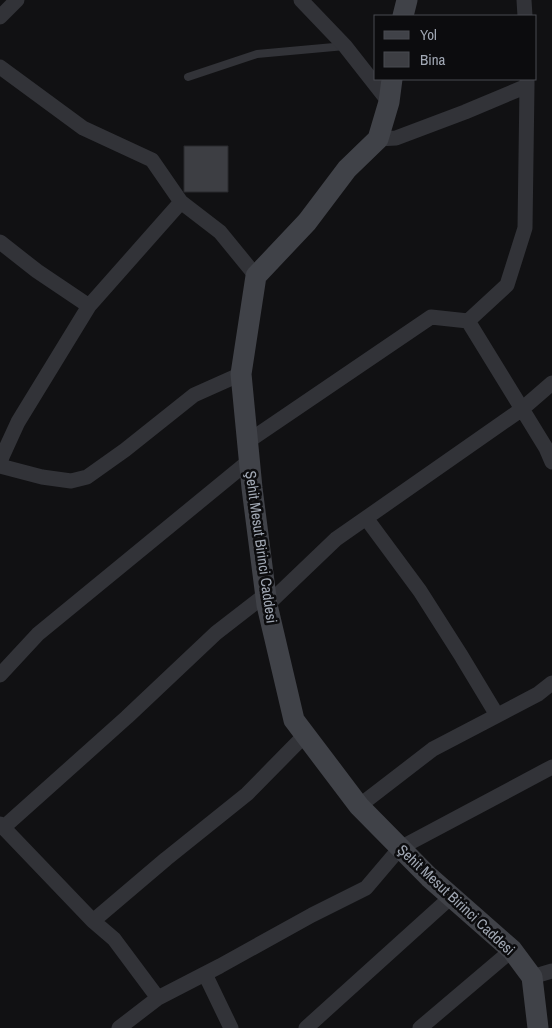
<svg xmlns="http://www.w3.org/2000/svg" width="552" height="1028" font-family="'Archivo Narrow',sans-serif">
  <style>
    .building { fill: #3d3e43; stroke: #2b2b2f }
    .lines { fill: none; stroke-linecap: round; stroke-linejoin: round }
    .lane { stroke: #323338; stroke-width: 8 }
    .street { stroke: #323338; stroke-width: 15 }
    .secondary { stroke: #404248; stroke-width: 21 }
    .labels { text-anchor: middle; stroke-width: 5; stroke-linejoin: round; paint-order: stroke }
    .street-label { font-size: 15px; fill: #a1a8b4; stroke: #0c0c0e }
  </style>
  <rect width="100%" height="100%" fill="#111113"/>
  <path class="building" d="M184,146H228V192H184Z"/>
  <g class="lines">
    <path class="lane" d="M188,77L257,54L345,46"/>
    <path class="street" d="M301,0L345,46L389,102
      M524,0L525,16
      M0,17L17,0
      M0,67L83,128L152,160L181,202L220,232L256,276
      M527,86L525,228L507,285L468,321L546,448L552,462
      M378,139L396,138L465,112L527,86V79
      M0,242L37,271L89,306
      M247,442L431,317L468,321
      M0,465L2,457L18,422L89,306L181,202
      M0,466L42,477L71,481L87,477L125,450L194,395L241,374
      M366,518L420,591L462,657L497,715
      M267,605L336,539L522,409L552,383
      M0,675L38,634L249,461
      M359,806L433,749L538,694L552,683
      M0,824L93,921L114,939L158,998
      M3,828L127,717L216,633L265,595
      M93,921L166,859L247,794L305,735
      M205,974L231,1028
      M532,977L552,971
      M119,1028L158,998L220,966L312,915L366,888L400,848L552,767
      M306,1028L451,897
      M420,1028L512,950"/>
    <path class="secondary" d="M403,16L407,0
      M392,79L389,102L378,139L347,169L307,222L256,276L241,374L252,488L267,605L294,720L359,806L429,877L512,950L532,977L538,1028"/>
  </g>
  <g class="labels">
    <g class="street-label">
      <text transform="translate(261 547) rotate(82)" y="5">Şehit Mesut Birinci Caddesi</text>
      <text transform="translate(456 900) rotate(43)" y="5">Şehit Mesut Birinci Caddesi</text>
    </g>
  </g>
  <rect x="374" y="15" width="162" height="65" fill="#0c0c0e" stroke="#484a50"/>
  <rect x="384" y="31" width="25" height="8" fill="#404248" stroke="#484a50"/>
  <text x="420" y="40" font-size="15" fill="#a1a8b4">Yol</text>
  <rect x="384" y="52" width="25" height="15" fill="#3d3e43" stroke="#484a50"/>
  <text x="420" y="65" font-size="15" fill="#a1a8b4">Bina</text>
</svg>
